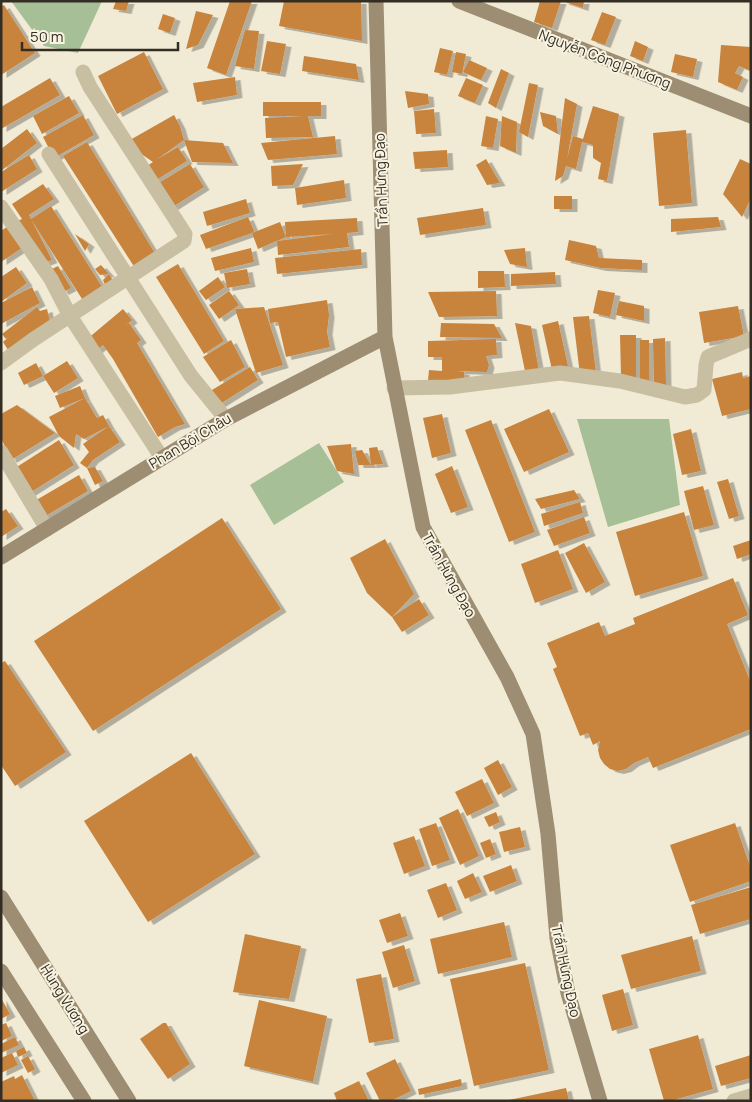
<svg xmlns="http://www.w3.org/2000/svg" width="752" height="1102" font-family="Manrope,sans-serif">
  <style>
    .green { fill: #a6bf96 }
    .building { fill: #c8833c; filter: url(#shadow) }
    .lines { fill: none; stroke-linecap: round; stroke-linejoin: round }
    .street { stroke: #c8bea2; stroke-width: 15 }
    .secondary { stroke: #9c8d73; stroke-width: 15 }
    .labels { text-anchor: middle; stroke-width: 4; stroke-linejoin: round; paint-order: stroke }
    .street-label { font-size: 14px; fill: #332d24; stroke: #f9f4e1 }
  </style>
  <defs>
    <filter id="shadow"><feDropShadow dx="5.5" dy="3" stdDeviation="0" flood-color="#0004"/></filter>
  </defs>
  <rect width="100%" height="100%" fill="#f1ebd5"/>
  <path class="green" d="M11,1H102L78,53L44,46Z
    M577,419H669L680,505L608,527Z
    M319,443L344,482L274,525L250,485Z"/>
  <path class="building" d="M116,1H129L126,11L113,9Z
    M230,1H252L226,75L207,68Z
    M284,1H361L362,41L279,26Z
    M540,1H561L552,28L534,22Z
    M562,1H584L583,8Z
    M4,5L35,53L1,75V7Z
    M196,11L213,15L198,45L186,49Z
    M602,12L616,17L605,45L591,40Z
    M163,14L175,18L170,33L158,29Z
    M245,30L259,31L254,69L235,66Z
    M267,41L286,44L280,74L261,71Z
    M635,41L648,47L643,61L630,56Z
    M721,45L751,47V71L739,66L735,73L743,77L737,90L718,82Z
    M440,48L453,51L447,75L434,72Z
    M144,52L163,89L117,114L98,76Z
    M456,52L466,54L462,74L452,72Z
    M675,54L697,59L693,77L671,72Z
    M304,56L356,64L359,80L302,71Z
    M469,60L487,68L481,80L463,72Z
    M501,69L509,73L496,108L488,103Z
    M235,77L237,95L197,102L193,83Z
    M50,78L60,95L1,129V107Z
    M466,78L483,85L475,103L458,96Z
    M529,83L538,85L528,137L519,132Z
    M405,91L428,94L429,104L408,108Z
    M69,96L79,113L42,134L33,116Z
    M565,98L577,104L567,159L573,136L583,139L593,106L619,114L607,181L598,179L601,163L593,158V145L582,142L576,169L566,166L563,176L555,181Z
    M263,102H321V116H308L313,137L266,138L265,118L305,116H263Z
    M434,109L436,133L416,134L414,111Z
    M540,112L556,116L558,134L543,126Z
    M83,115L94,135L54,158L43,137Z
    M174,115L180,126L184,140L223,143L233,163L192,162L184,140L156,160L178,147L187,161L153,182L144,168L153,162L137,151L130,140Z
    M486,116L498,119L493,148L481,146Z
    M502,116L517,122L516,153L500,146Z
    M27,129L37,143L1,171V149Z
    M686,130L692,203L659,206L653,133Z
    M335,136L337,154L268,160L261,143Z
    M87,142L156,255L135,268L63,156Z
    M447,150L448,167L415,169L413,152Z
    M29,155L37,169L1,192V172Z
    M486,159L500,183L487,185L476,165Z
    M740,159L751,164V198L742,217L723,194Z
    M190,164L204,187L171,208L157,184Z
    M303,164L293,185L272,186L271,166Z
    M344,180L346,198L297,205L295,188Z
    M43,184L54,199L29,215L52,260L44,263L15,222L22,219L12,204Z
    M554,196H572V209H554Z
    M246,199L250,213L207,226L203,212Z
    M51,206L104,290L84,302L31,219Z
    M483,208L486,225L420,235L417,218Z
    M248,217L254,231L252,233L206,249L200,235Z
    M718,217L721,227L671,232V219Z
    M357,218L358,232L347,233L349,247L278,255L277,241L333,234L286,237L258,249L252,233L280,222L286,237L285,222Z
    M11,224L25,246L1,262V231Z
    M75,234L89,244L85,251Z
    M569,240L596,246L599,258L642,260V270L601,268L565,260Z
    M251,248L254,262L215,271L211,258Z
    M525,248L527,267L510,264L504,250Z
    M361,249L362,265L277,274L275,258Z
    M178,264L224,341L204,354L156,277Z
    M101,265L109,274L100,275L95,269Z
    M58,266L71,288L63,292L50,270Z
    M16,267L27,283L1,302V277Z
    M247,269L250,284L227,288L224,273Z
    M478,271H504L505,287L478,288Z
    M555,272L556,284L511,286V274Z
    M109,274L114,282L107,289L103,280Z
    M218,277L225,287L206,300L199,291Z
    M32,287L40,303L1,324V303Z
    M598,290L615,293L610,317L593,313Z
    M229,291L239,305L219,319L209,305Z
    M496,291L497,316L439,317L428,292Z
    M327,300L329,315L327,332L330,347L286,357L278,322L270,323L268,309Z
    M619,301L644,306V321L616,315Z
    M738,306L744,336L704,343L699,312Z
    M37,307L40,311L47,309L51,326L10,353L3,342L11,335L6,339L2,334Z
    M264,307L283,365L256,373L235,309Z
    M123,309L132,320L124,327L129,323L141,340L137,343L185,424L175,427L158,437L113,359L103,345L96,351L86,340Z
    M589,316L596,373L580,375L573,317Z
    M558,321L568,366L552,370L542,325Z
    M441,323L494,324L502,338L440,337Z
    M515,323L531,326L539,371H525Z
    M620,335H636V377H621Z
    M665,338L666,385H654L653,339Z
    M496,339L497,355L486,356L489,365L487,372L457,371L464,372L465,381L447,382L438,380H428L429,370L442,371V357H428V341Z
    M231,340L245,367L220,382L203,357Z
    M640,340H649V383H640Z
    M67,361L78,378L54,393L43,376Z
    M36,363L43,376L24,385L18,373Z
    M250,367L258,380L220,404L207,393Z
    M742,372L743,378L751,376V409L722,416L712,379Z
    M80,386L85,398L60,408L55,396Z
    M85,398L97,418L103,415L109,426L84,439L76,434L74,448L59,436L49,417Z
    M17,405L55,433L11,460L1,438V414Z
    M549,409L569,452L524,472L504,429Z
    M442,414L451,453L432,458L423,418Z
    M491,420L535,532L509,542L465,430Z
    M109,426L120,442L93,460L87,468L80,463L89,452L83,444Z
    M691,429L701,471L682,475L673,434Z
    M59,440L74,465L28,494L12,470Z
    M351,444L354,474L337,471L327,446Z
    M377,447L383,464L371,465L369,448Z
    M362,450L371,465H358L355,451Z
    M452,466L468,507L451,513L435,474Z
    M95,467L103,481L95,485L87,468Z
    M79,475L88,491L42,518L33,502Z
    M728,479L739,516L729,519L717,482Z
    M703,486L714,525L694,530L684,491Z
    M574,490L580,499L541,509L535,499Z
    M580,502L583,513L544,526L541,514Z
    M6,509L18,526L1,537V512Z
    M684,512L703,576L635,596L616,532Z
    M584,517L590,533L554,546L547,530Z
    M222,518L281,609L93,731L34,641Z
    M385,539L414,594L392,617L367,593L350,558Z
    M751,540V554L737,559L733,546Z
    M584,543L605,582L586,593L565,553Z
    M558,550L573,589L535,603L521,564Z
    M733,578L748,615L727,624L751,683V729L653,768L648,757L634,763L626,769L618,771L610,769L604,764L600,758L598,750L600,741L593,745L588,733L580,736L553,669L557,667L547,643L599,622L605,636L635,624L633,618Z
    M419,599L429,615L402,632L392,617Z
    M5,661L66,752L15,786L1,765V663Z
    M191,753L255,854L148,922L84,821Z
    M498,760L512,787L498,795L484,768Z
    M482,779L494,803L467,816L455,792Z
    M458,809L479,856L460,865L439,818Z
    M496,812L500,822L489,827L484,817Z
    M436,823L450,860L432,866L419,829Z
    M735,823L751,869V881L690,902L670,845Z
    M520,827L525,847L504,852L499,832Z
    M414,836L425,866L404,874L393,843Z
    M490,839L496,854L486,858L480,843Z
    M511,865L517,881L490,892L483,876Z
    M473,873L482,892L465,899L457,881Z
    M446,883L457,910L438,918L427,890Z
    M751,887V919L700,934L691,905Z
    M400,913L408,936L387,943L379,920Z
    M504,922L512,957L438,974L430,939Z
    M245,934L301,946L289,999L233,992Z
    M692,936L701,971L631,989L621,955Z
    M404,945L415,981L393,988L382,952Z
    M525,963L549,1070L474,1086L450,979Z
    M381,974L394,1039L369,1043L356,979Z
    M623,989L633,1025L612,1031L602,995Z
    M1,998L10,1014L1,1019Z
    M259,1000L327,1016L313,1082L244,1066Z
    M6,1023L12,1036L1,1041V1025Z
    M163,1023H166L190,1064L168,1079L140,1039Z
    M698,1035L713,1089L670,1101H664L649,1049Z
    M15,1037L19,1045L1,1053V1044Z
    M24,1047L27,1053L18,1057L16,1051Z
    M12,1053L18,1065L1,1073V1058Z
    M751,1055V1078L721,1086L715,1066Z
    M28,1056L35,1069L28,1073L21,1060Z
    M395,1059L411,1091L391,1101H380L366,1073Z
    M22,1075L35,1101H2L1,1082L14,1076L15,1079Z
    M461,1079L462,1086L419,1095L418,1089Z
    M359,1081L369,1101H337L334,1093Z
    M566,1088L569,1101H509V1100Z"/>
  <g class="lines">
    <path class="street" d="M49,154L191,376L226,419
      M1,207L51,279L70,316L162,458
      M1,363L34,339L184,241L185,234L90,87L83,72
      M394,388L450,387L560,373L620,381L685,397L697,395L704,390L706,365L708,357L751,339
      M1,452L47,529
      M734,1101L751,1096"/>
    <path class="secondary" d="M376,1L385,337L423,527L507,677L533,734L548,834L557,938L568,993L600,1101
      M459,1L751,116
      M1,557L226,419L385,337
      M1,897L129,1101
      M1,971L84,1101"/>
  </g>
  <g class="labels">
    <g class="street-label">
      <text transform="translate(605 59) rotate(21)" y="5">Nguyễn Công Phương</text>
      <text transform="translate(381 180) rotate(-92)" y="5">Trần Hưng Đạo</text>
      <text transform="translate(190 441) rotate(-31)" y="5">Phan Bội Châu</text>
      <text transform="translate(449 575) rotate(61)" y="5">Trần Hưng Đạo</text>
      <text transform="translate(566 971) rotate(78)" y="5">Trần Hưng Đạo</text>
      <text transform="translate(65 999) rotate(58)" y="5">Hùng Vương</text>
    </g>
  </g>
  <rect width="752" height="1102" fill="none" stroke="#332d24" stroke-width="5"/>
  <path d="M22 42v8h156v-8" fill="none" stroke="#332d24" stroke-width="2.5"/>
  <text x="30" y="42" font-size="15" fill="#332d24" stroke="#f9f4e1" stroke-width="4" paint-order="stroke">50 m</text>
</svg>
